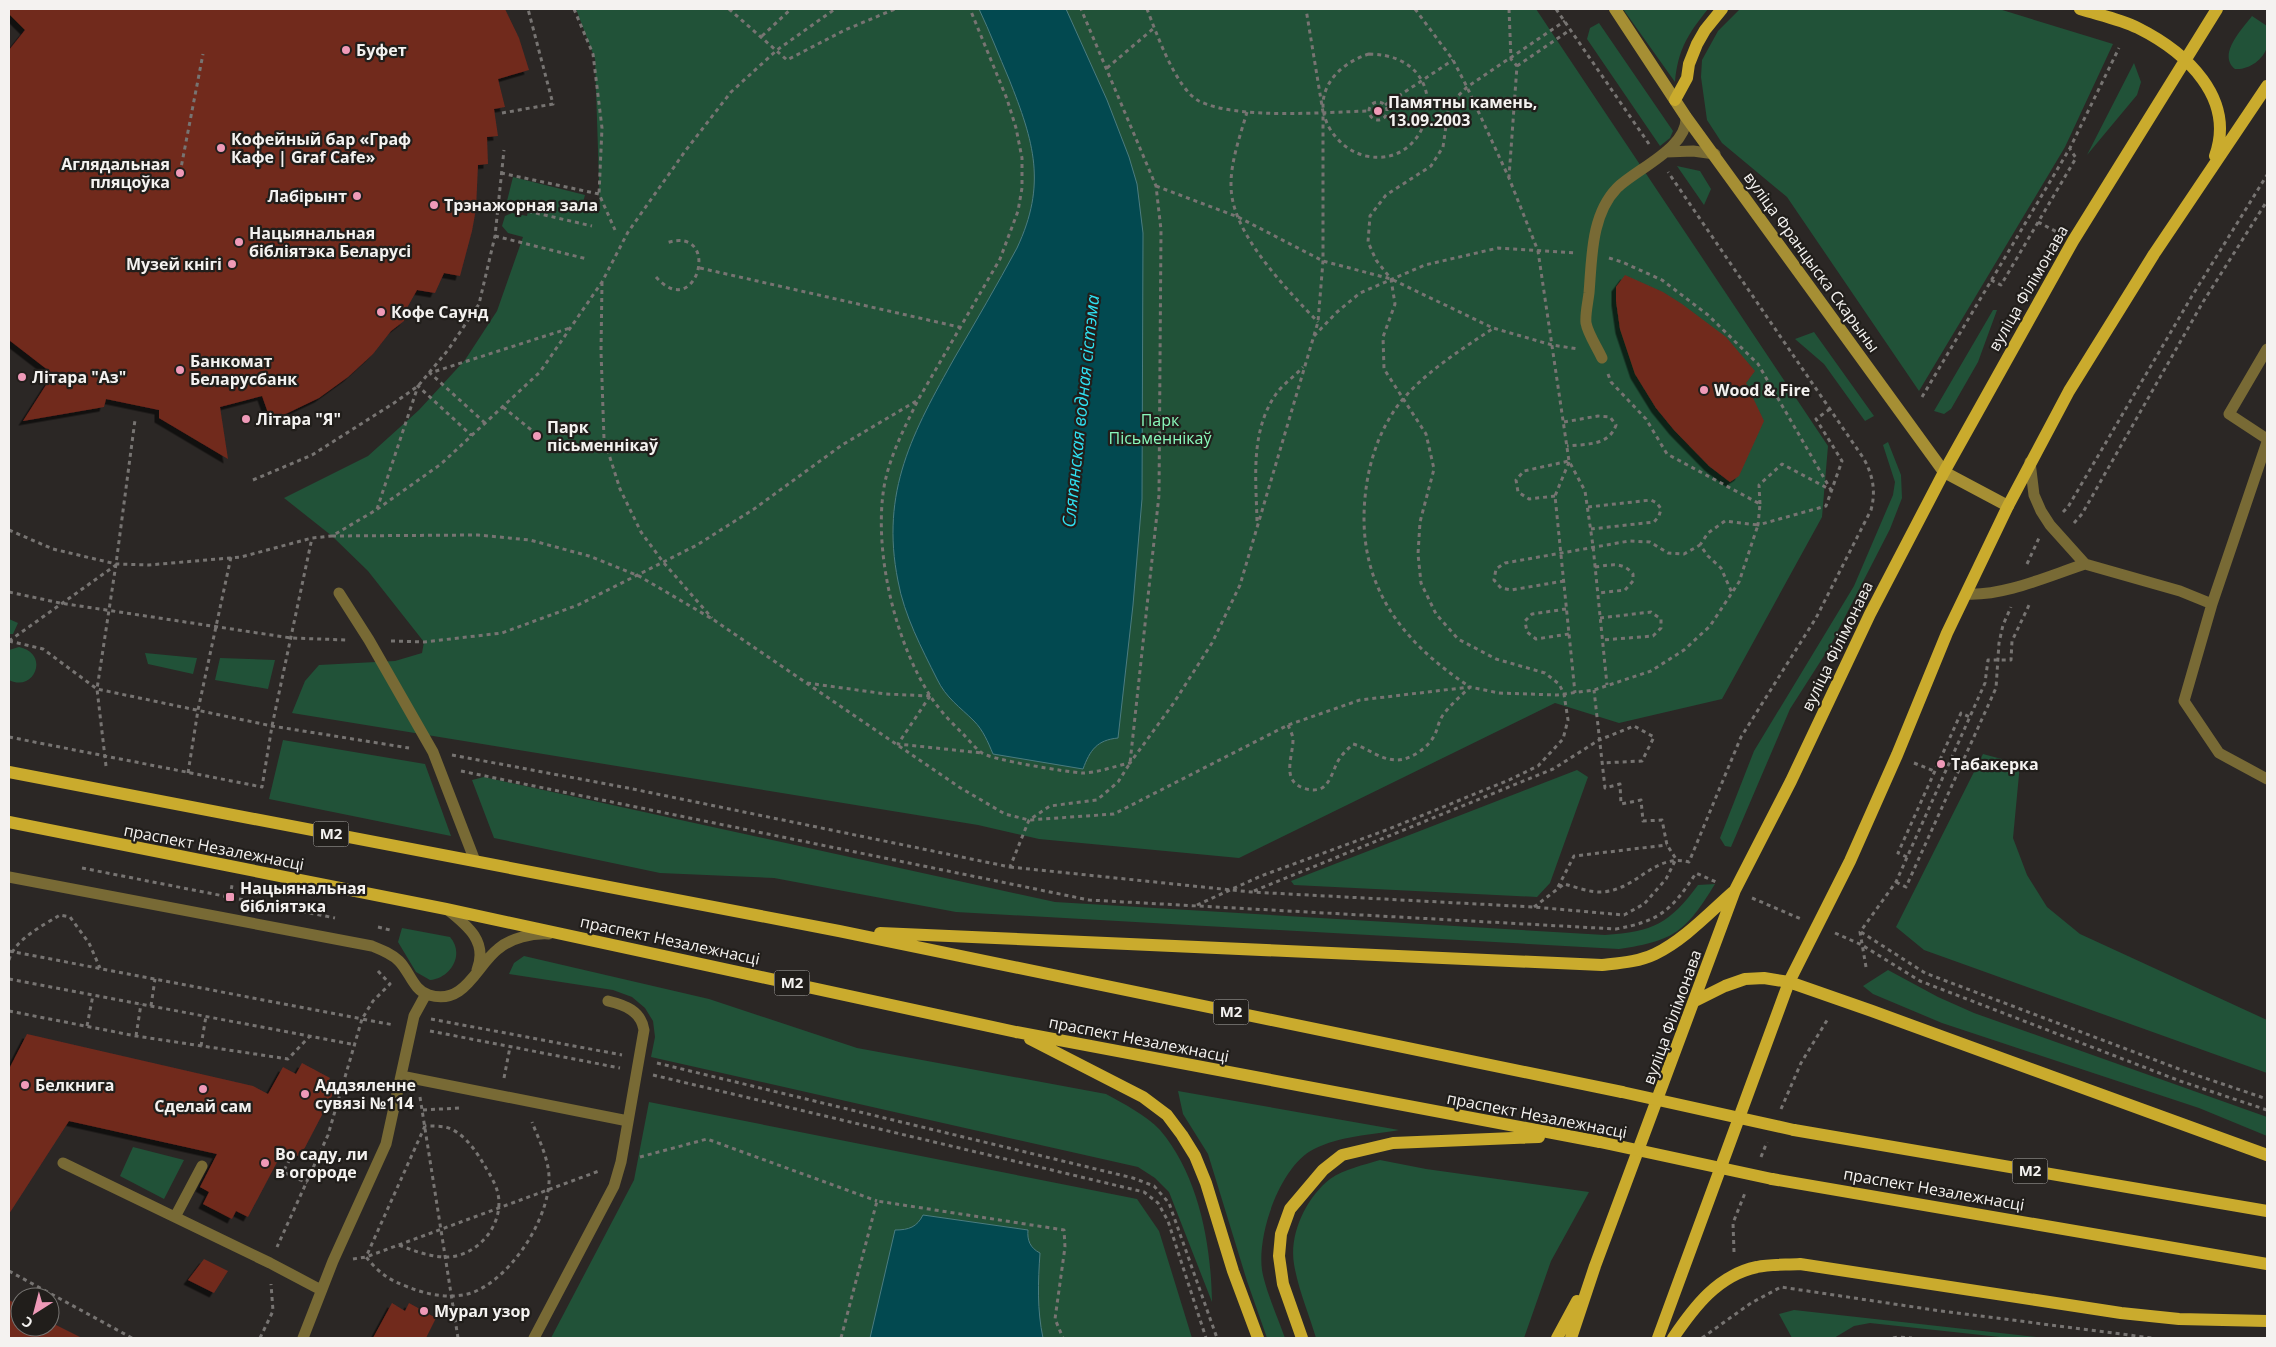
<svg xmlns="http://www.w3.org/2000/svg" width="2276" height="1347" font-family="'Open Sans',sans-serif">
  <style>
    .green { fill: #215238 }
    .water { fill: #024950; stroke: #4b7c80 }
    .building { fill: #71291d; filter: url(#shadow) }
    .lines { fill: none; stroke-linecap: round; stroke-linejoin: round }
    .path { stroke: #777472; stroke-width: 3; stroke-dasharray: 4 4; stroke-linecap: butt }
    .service { stroke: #786a35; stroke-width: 11 }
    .secondary { stroke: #a68f34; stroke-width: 12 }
    .primary { stroke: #caab2d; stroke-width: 12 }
    .primary-bridge { stroke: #caab2d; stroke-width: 12 }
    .poi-dot { fill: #ef9ab8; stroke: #211e1b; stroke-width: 2 }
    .labels { text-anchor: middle; stroke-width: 4.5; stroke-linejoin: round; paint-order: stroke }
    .shield { fill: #211e1b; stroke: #b5b2b0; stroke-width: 1 }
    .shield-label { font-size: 15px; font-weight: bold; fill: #f4f2f0 }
    .poi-label { font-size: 16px; font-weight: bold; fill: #f4f2f0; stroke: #211e1b; text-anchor: start }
    .street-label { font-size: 16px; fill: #f4f2f0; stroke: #211e1b }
    .park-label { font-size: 16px; fill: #8af9bb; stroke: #211e1b }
    .water-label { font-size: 18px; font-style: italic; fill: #2fe1f2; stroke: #211e1b }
  </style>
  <defs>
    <filter id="shadow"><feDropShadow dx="-4.5" dy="4.5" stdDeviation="0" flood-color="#0009"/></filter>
  </defs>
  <rect width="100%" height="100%" fill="#2b2725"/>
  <path class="green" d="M576,9H1536L1828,446L1822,517L1722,699L1619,723L1555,703L1239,858L1039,839L978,825L292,713L305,681L319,665L395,661L422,653L424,642L368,571L332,536L284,498L368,456L419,410L465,360L497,311L523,237L508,233L502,226L505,216L512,213L527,216L529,206L507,201L513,177L585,195L582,206L600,211L595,59Z
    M1623,9H1708C1688,34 1678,49 1675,82Z
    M1740,9H1999L2113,44L2065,147L1919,391L1787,197L1722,143L1707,120L1701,77L1702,60L1718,31Z
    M2252,16L2267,26C2267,32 2269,41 2267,47C2263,60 2249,70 2235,69C2217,55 2242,29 2252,16Z
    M1599,23L1673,131L1670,138L1660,146L1587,39L1590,28Z
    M2134,63L2141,82L2137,95L2087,155Z
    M1677,166L1700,171L1711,189L1704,205Z
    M1993,310H1997L1978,362L1951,409L1944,414L1934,411Z
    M1814,332L1874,416L1865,421L1824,364L1795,339Z
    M1888,442L1901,475L1902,498L1890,529L1829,648L1790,709L1731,847L1725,846L1720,838L1754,751L1854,586L1893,495L1895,482L1883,445Z
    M9,619L18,623L13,634H9Z
    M19,647C50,653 35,693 9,680V650Z
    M145,653L197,658L193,674L148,664Z
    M220,658L275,660L268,689L215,680Z
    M283,740L425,764L451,836L269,799Z
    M1983,754L2020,764L2013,838L2027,875L2047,907L2080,934L2267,1020V1073L1924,950L1896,927Z
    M1577,770L1588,777L1550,883L1537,897L1294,885L1291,881Z
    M484,777L1055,902L1605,935C1653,932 1670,923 1698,885L1715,884C1686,931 1675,941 1619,949L956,912L774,878L660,873L494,838L472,780Z
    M402,928L450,937C465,954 451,978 430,980L416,972L398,942Z
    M524,956L709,999L857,1048L1106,1094C1124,1104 1146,1115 1160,1130C1199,1176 1211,1244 1212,1302L1169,1192L1155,1178L1138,1167L651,1057L655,1037L653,1021L645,1008L632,997L613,990L509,974L514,963Z
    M1888,970L1938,997L1974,1013L2267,1117V1136L2199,1108L1942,1023L1873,994L1863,986Z
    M1178,1091L1399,1130C1371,1135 1340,1136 1314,1149C1280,1166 1257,1234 1262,1270C1265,1289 1278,1318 1285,1338H1267L1247,1281L1208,1154L1183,1114Z
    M649,1102L1137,1199L1159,1231L1192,1338H551L634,1180Z
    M133,1147L184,1160L164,1199L120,1176Z
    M1380,1160L1426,1169L1589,1192L1551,1261L1524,1338H1316C1309,1314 1298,1289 1294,1264C1289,1234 1306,1198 1330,1179C1344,1169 1364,1165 1380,1160Z
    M1794,1310L2045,1338H2009L1870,1323L1854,1326L1834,1338H1792L1779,1314Z"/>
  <path class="water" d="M979,9H1066L1107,100L1129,157L1137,184L1143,233L1142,499L1133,605L1118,738C1097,740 1090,750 1083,769L993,754C988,742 983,730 974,721C960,707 946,698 937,679C922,649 904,615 898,581C880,491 913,432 955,357C976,321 997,285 1017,248C1047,184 1034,142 1009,79C999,56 990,32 979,9Z
    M923,1215L1028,1230C1027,1240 1030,1248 1040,1253C1038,1282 1037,1310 1043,1338H870L895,1230C909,1230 917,1227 923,1215Z"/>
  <path class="building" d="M9,9H505L519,38L529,70L498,79L505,107L494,109L498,136L487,137L488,164L478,165L476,209L472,231L460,276L444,273L435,293L417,290L407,308L404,321L391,331L373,354L348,377L319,398L271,421L262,396L220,407L228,459L159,418V410L106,399L104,407L23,421L53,374L9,340V50L25,30L9,14Z
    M1625,275L1663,292L1682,304L1726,337L1755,371L1746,383L1764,421L1739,476L1730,482L1709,466L1674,430L1656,408L1635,374L1620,329L1616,301V287Z
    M27,1034L253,1086L268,1094L283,1067L296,1074L302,1063L330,1078L325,1088L334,1092L300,1157L284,1149L248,1217L236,1211L232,1219L203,1204L209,1192L200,1187L217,1154L69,1121L9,1214V1069Z
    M204,1259L228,1271L214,1293L188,1280Z
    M9,1300L20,1306V1327H50V1322L82,1338H9Z
    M392,1303L405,1311L409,1303L436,1318L426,1338H373Z"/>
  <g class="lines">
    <path class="path" d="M574,9L593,54L602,128L599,194
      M729,9L787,60L845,30L895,9
      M1147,9C1156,32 1176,89 1199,101C1237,120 1325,112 1369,111
      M1415,9L1453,60L1467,87L1509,178L1538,251L1569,461L1585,491L1593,546L1607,685
      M1509,9L1511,59L1517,66L1509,177
      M1556,9L1649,144
      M762,36L791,9
      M1369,54C1459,55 1435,171 1366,156C1350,152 1339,143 1330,129C1310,95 1336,64 1369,54Z
      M1517,66L1570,30
      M1107,68L1154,28
      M1369 111a9 9 0 1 1 18 0a9 9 0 1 1-18 0Z
      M1385,105L1453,60
      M1247,112C1239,140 1226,173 1233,202C1242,243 1289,292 1318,322
      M502,113L553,104L528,9
      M180,173L203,54
      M501,173L599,194L615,230
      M1156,186L1238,217L1323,261L1391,279L1493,328L1552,345L1578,349
      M497,204L592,226
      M2038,222L2057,232
      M495,236L587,259
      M1609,258L1622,262L1662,280L1708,315L1758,364L1831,490
      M700,268L959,327
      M656,277C697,324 723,224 666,243
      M1991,280L2001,285L2076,158L2070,149
      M602,282L601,351L604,439L620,489L641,532L663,562L712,618
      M1314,336L1337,312L1360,293L1425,265L1498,248L1576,253
      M1608,374L1611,382L1646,419L1667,454L1760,504L1758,525L1826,506L1842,461L1816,419L1830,409
      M1922,397L2070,148L2119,48
      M917,402C903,431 887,461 883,494C875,557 896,644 931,697C940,711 952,723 963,734C969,740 975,748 982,753C992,760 1067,772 1082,773C1097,773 1115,766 1130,763L1173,704L1212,643L1240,585L1318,322L1323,261V112L1306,9
      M503,407L535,433
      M1564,422L1598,416L1610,417L1616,425C1609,446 1586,444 1567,446
      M485,423L430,373L570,328
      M1569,462L1555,496L1575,693
      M253,480L312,455L394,403L418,386L448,350L479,304L495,236L504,150
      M1555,496L1529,499L1518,492L1516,480L1524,471L1569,461
      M1760,504L1759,485L1782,464L1831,490
      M1588,507L1651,500L1657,503L1661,509L1659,516L1654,522L1591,529
      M377,509L418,386L471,435
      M2063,512L2068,507L2192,296L2267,175
      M1257,521C1256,478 1250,432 1276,394C1283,384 1295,376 1303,367
      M2074,523L2082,514L2203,302L2267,201
      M9,530L53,549L116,564L149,565L241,557L312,538L332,536L376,510L441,464L540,372L602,282L628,232L686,150L731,92L777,50L835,9
      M332,536L478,535L530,540L589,556L639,576L714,620L959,787L1005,814L1029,820L1114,814L1288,725L1360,700L1470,687L1499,693L1557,695L1594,690L1651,671L1684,650L1710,626L1739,582L1758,525L1725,521L1708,533L1700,545L1708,556L1721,568L1732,593
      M2027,564L2039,538
      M1595,567C1611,565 1622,561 1633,574V581L1625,590L1598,593
      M1564,581L1511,590L1501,588L1494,580L1496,569L1505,563L1629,541L1650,542L1668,553L1684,554L1700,545
      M9,592L60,603L291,638L347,640
      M1566,609L1532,614L1525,621L1527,632L1536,639L1569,634
      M1600,618L1651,612L1661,619V628L1653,636L1602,640
      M9,641L43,649L97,689L272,726L409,748
      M9,641L116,565
      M391,641L424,642L502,633L578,605L697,545L754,509L842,445L918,400L1000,259L1018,211L1022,188V158L1016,128L1007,99L970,9
      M807,683L886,694L930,696
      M930,696L898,744L982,753
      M1288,725C1290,730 1293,735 1293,740C1293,756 1281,780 1303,788C1309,790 1316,791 1322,788C1331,782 1333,770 1338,761C1342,754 1347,750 1353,744C1368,748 1380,760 1397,760C1410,760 1428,748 1434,736C1438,729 1438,722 1443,715C1451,704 1461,696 1470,687C1397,639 1354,579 1366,489C1370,457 1382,424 1403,399C1428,370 1461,350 1492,329
      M9,737L262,787L272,726L312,538
      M452,755L628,788L1010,867L1029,820L1050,806L1097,800L1118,782L1130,763L1159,495L1161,230L1156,186L1081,9
      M1914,763L1934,771
      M106,766L97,689L116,564L135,420
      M461,771L1089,900L1616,929C1660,921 1672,910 1696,873L1716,882
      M188,773L198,710L231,557
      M1907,857L1898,853L1961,713L1970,717
      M1010,867L1251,892L1534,907L1624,915L1644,904L1666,879L1676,859L1667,845L1662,820L1643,821L1641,800L1621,804L1620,784L1605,788L1594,690
      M82,868L335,918
      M1896,882L1906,887L1996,688L1999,643L2003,625L2011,607
      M1558,887L1574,856L1667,845
      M1254,891L1553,769L1599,740L1634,726L1654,737L1642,761L1602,763
      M230,897L232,885
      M1752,898L1801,919
      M1197,905L1261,876L1389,829L1509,780L1538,766L1563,739L1568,720L1564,694L1559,684L1545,673L1496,659L1458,639L1436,614L1421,583L1418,554L1420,522L1434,469L1426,434L1384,369L1383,337L1395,304L1391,279L1376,260L1368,242L1370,216L1386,195L1431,166L1443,147L1449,105L1467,87L1565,21
      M1534,907L1564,884C1576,887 1591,893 1603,892C1638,889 1654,853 1689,862L1741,737L1816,618L1871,510C1876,491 1873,476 1864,459L1668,172
      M378,927L390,930
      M1861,932L1925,973L2187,1072L2267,1099
      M1835,933L1862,945L1920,981L2180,1081L2267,1110
      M9,951L362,1019L328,1135L277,1247
      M9,960C15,939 42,926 60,915L70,917L89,943L100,968
      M1866,967L1860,932L1896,882L1985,683L1988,660H2011L2012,641L2030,603
      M378,971L390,984L373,1001L362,1019L394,1025
      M9,979L356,1045
      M151,1006L155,979
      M9,1011L136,1036L288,1059L310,1036
      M431,1019L622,1055
      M87,1026L93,995
      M430,1031L620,1068
      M136,1036L141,1004
      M201,1046L206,1016
      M657,1063L1133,1178L1154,1186L1169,1203L1217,1338
      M653,1075L1144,1192L1158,1203L1168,1221L1206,1338
      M504,1078L510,1047
      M420,1097L458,1338
      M1781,1109L1801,1063L1829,1017
      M423,1110L459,1108
      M425,1126L366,1257C379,1273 389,1280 408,1287C428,1295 453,1300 474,1292C510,1277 542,1228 548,1191C553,1166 540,1143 532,1122
      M280,1157L289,1161L283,1172L307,1183
      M640,1157L707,1139L877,1201
      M1761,1157L1767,1142
      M399,1245C414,1251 428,1256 443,1257C477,1259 507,1223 497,1190C494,1181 488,1171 483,1163C474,1148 462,1131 445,1127C439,1126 432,1126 425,1126
      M1734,1252L1733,1223L1745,1193
      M353,1259L366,1257L599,1171
      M9,1271L132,1338
      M260,1338L273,1311L271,1284
      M841,1338L877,1201L1064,1230L1065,1247L1055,1319L1063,1338
      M1702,1338L1751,1303L1781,1287L1934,1310L2152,1338
      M1893,1338L1898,1337L1912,1338"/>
    <path class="service" d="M1666,152L1693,151L1715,154
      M2267,349L2229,414L2267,439
      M1602,358C1597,347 1588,334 1586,323C1585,314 1588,302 1589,293C1592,257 1591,215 1617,188C1636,169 1688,148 1686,117
      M2030,462L2034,495L2041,511L2050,525L2085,564L2180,591L2212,604L2184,701L2219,753L2267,779
      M339,593L369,640L433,752L475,861
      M1966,594C2005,596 2048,576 2085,564
      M2212,604L2267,442
      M9,877L372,946C382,950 392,954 399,961C410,972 413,990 429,995C465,1006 476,966 498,949C511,938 532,933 549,934
      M448,910C468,926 488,942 477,970
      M401,1076L628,1121
      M63,1163L270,1263L321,1290
      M175,1217L202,1166
      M303,1338L333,1261L386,1144L414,1016L426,994
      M534,1338L614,1186L621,1162L644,1030C641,1011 625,1005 608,1001"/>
    <path class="secondary" d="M1615,9L1686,117L1944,472L2008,506"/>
    <path class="primary" d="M2080,9C2099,15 2120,19 2138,28C2186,52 2236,98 2215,156
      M1675,100L1687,78L1689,64L1697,44L1705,30L1722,9
      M9,772L839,931L1622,1092
      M9,822L446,909L1016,1032L1600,1142
      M880,933L1602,965C1620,963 1638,962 1655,954C1684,940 1709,913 1733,892
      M1695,1001L1725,986L1745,979L1764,978L1789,982L1872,1011L2267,1155
      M1030,1039L1143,1097L1167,1115L1182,1135L1195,1156L1206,1183L1233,1271L1258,1338
      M1794,1130L2267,1211
      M1772,1179L2267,1264
      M1302,1338L1283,1284L1279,1256L1281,1234L1290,1209L1323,1170L1342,1155L1393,1143L1539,1137
      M1557,1338L1577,1301
      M1571,1338L1595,1266L1735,890L1791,781L1870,614L1944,472L2073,241L2217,9
      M1658,1338L1789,982L1850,861L1897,755L1947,633L2008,506L2069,391L2154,254L2267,86
      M1673,1338C1694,1307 1718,1275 1757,1267C1770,1264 1786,1265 1800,1264L2121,1313L2179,1319L2267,1321"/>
    <path class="primary-bridge" d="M1622,1092L1794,1130
      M1600,1142L1772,1179"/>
  </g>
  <g class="poi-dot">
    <circle cx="346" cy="50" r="5"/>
    <circle cx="1378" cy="111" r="5"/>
    <circle cx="221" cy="148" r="5"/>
    <circle cx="180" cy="173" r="5"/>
    <circle cx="357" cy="196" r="5"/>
    <circle cx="434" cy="205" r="5"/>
    <circle cx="239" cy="242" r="5"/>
    <circle cx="232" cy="264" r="5"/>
    <circle cx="381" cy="312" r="5"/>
    <circle cx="180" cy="370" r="5"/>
    <circle cx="22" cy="377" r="5"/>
    <circle cx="1704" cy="390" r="5"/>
    <circle cx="246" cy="419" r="5"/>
    <circle cx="537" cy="436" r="5"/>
    <circle cx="1941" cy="764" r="5"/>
    <rect x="225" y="892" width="10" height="10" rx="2.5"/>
    <circle cx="25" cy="1085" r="5"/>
    <circle cx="203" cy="1089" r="5"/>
    <circle cx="305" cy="1094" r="5"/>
    <circle cx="265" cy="1163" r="5"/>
    <circle cx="424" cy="1311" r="5"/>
  </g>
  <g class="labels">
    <g class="shield">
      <rect x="313.5" y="821.5" width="35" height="25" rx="4"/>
      <rect x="774.5" y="970.5" width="35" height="25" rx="4"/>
      <rect x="1213.5" y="999.5" width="35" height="25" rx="4"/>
      <rect x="2012.5" y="1158.5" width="35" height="25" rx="4"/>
    </g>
    <g class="shield-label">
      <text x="331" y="839">М2</text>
      <text x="792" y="988">М2</text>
      <text x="1231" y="1017">М2</text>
      <text x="2030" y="1176">М2</text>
    </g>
    <g class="poi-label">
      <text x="356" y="56">Буфет</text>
      <text x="1388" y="108">Памятны камень,<tspan x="1388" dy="18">13.09.2003</tspan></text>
      <text x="231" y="145">Кофейный бар «Граф<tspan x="231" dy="18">Кафе | Graf Cafe»</tspan></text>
      <text x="170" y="170" text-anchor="end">Аглядальная<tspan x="170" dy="18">пляцоўка</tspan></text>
      <text x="347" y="202" text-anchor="end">Лабірынт</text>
      <text x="444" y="211">Трэнажорная зала</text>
      <text x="249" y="239">Нацыянальная<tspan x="249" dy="18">бібліятэка Беларусі</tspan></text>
      <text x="222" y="270" text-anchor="end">Музей кнігі</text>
      <text x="391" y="318">Кофе Саунд</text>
      <text x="190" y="367">Банкомат<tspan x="190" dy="18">Беларусбанк</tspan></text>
      <text x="32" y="383">Літара "Аз"</text>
      <text x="1714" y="396">Wood &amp; Fire</text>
      <text x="256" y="425">Літара "Я"</text>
      <text x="547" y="433">Парк<tspan x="547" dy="18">пісьменнікаў</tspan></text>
      <text x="1951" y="770">Табакерка</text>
      <text x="240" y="894">Нацыянальная<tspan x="240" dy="18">бібліятэка</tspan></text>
      <text x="35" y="1091">Белкнига</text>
      <text x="315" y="1091">Аддзяленне<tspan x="315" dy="18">сувязі №114</tspan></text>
      <text x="203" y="1112" text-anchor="middle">Сделай сам</text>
      <text x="275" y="1160">Во саду, ли<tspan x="275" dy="18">в огороде</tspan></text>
      <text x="434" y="1317">Мурал узор</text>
    </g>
    <g class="street-label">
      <text transform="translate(1812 262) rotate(54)" y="6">вуліца Францыска Скарыны</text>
      <text transform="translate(2028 288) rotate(-60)" y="6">вуліца Філімонава</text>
      <text transform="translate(1837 646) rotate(-64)" y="6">вуліца Філімонава</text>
      <text transform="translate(214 847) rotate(11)" y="6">праспект Незалежнасці</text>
      <text transform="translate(670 940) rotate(12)" y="6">праспект Незалежнасці</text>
      <text transform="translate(1672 1017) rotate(-70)" y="6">вуліца Філімонава</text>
      <text transform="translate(1139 1039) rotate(11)" y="6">праспект Незалежнасці</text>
      <text transform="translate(1537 1115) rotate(11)" y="6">праспект Незалежнасці</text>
      <text transform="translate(1934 1189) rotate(10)" y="6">праспект Незалежнасці</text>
    </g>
    <g class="park-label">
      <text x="1160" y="426">Парк<tspan x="1160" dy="18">Пісьменнікаў</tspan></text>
    </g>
    <g class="water-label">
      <text transform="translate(1081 411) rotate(-84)" y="6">Сляпянская водная сістэма</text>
    </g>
  </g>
  <rect width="2276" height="1347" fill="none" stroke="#f4f2f0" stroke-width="20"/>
  <g transform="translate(35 1312) rotate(216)"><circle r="24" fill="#211e1b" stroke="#757370"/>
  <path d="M0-4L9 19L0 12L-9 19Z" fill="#ef9ab8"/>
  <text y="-8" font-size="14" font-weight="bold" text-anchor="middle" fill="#f4f2f0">С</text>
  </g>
</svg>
